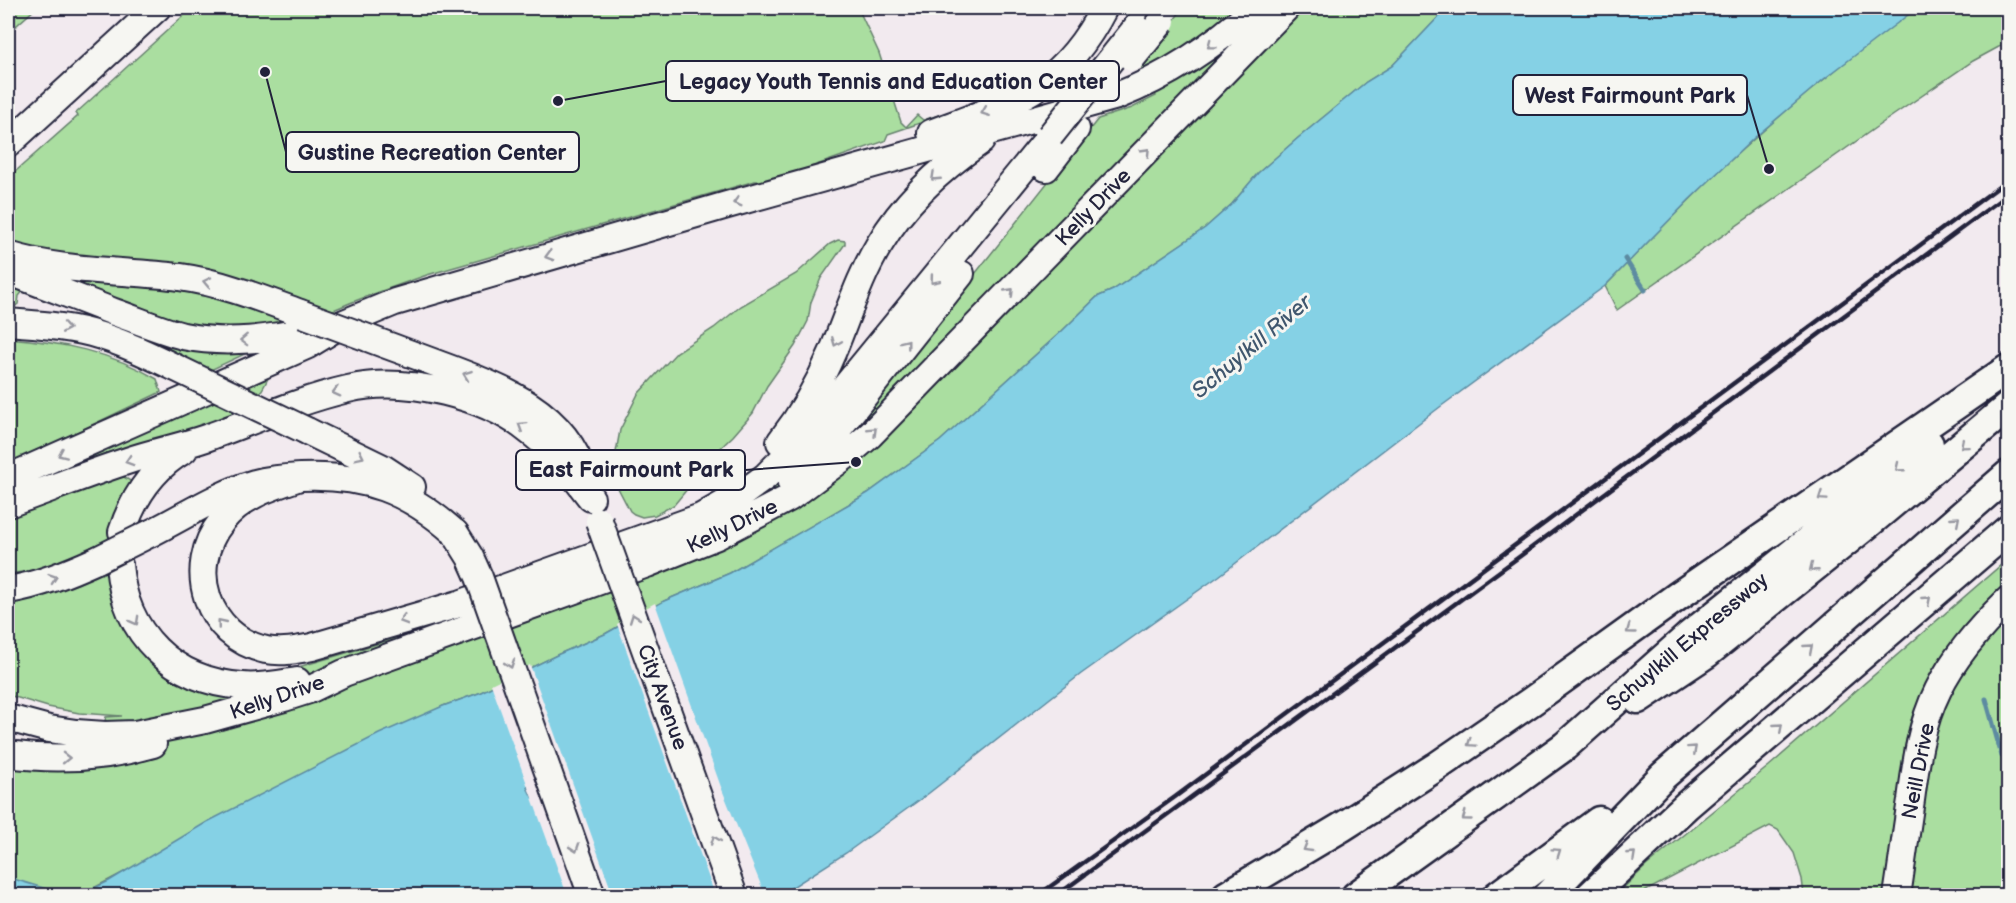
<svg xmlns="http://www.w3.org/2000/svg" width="2016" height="903" font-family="'Balsamiq Sans',sans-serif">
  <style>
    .green { fill: #aadea0; stroke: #66806e; stroke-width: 1.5 }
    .water { fill: #85d1e5; stroke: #5d8ba1; stroke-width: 1.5; fill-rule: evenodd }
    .pier { fill: #f2eaef }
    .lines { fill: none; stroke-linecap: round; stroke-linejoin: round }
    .stream { stroke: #5d8ba1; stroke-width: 5 }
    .major-casing { stroke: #22223b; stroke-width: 30 }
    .highway-casing { stroke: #22223b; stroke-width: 33 }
    .major { stroke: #f6f6f2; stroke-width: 26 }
    .highway { stroke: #f6f6f2; stroke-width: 28 }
    .rail { stroke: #22223b; stroke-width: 4.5 }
    .major-bridge-casing { stroke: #22223b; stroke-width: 30; stroke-linecap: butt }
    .major-bridge { stroke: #f6f6f2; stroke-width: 26 }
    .oneway { stroke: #9797a0 }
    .labels { text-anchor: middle; stroke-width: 6; stroke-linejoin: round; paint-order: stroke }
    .street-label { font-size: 21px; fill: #22223b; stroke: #f6f6f2 }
    .water-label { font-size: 22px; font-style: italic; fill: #40576e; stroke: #f6f6f2 }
    .leader { fill: none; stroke: #22223b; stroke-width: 2 }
    .callout-dot { fill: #22223b; stroke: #f6f6f2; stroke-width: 2 }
    .callout { fill: #f6f6f2; stroke: #22223b; stroke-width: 2 }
    .callout-label { font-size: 22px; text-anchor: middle; font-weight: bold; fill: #22223b }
  </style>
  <rect width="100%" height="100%" fill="#f2eaef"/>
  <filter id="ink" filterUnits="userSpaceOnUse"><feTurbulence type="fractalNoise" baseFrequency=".0167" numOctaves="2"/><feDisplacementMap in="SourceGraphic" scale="12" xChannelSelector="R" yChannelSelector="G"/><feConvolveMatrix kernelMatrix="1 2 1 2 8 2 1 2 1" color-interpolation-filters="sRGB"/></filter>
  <g filter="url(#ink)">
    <path class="green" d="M8,8H36L8,33Z
      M192,8H858L879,53L901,122L906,127L917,115L923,120C975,104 1033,87 1068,42C1077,31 1083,18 1091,8C1059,69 1023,85 961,108C937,117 912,126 888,134L885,141L768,182L755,181L427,275C401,284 375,293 350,303C329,312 308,321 285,326C216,341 150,314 86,289L83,287V283L87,281L111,284L126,283L203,291L214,293L273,316L297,303L298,300C263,284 227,271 189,267C129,260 65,262 8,242V178L78,116L76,113Z
      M1183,8H1447L1392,66L1366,82L1298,138L1258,173L1232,204L1205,228L1113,290L1097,297L1062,331L940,441L868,493L730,573L664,601L605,634L559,654L479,693L443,706L84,893L8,895V744L98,746L106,717L122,716L79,713L48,707L8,695V602L77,584L96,575L98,546L42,570L14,573L8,576V520L12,517L113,477H124L132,482L110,549L183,681L278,673L465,618L689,538L745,510L765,495L867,410L1098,119L1132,108L1156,96L1143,74L1141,64Z
      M1917,8H2008V42L1973,61L1885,121L1617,310L1605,286C1654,236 1702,185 1754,139C1806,92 1861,49 1917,8Z
      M838,240L845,241V244L821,278L811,302L808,321L795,346L767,386L753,413L733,436L702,466L693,482L674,505L655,515L642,517L634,514L630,511L617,486L613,469L620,430L638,394L677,352L714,328L741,306L796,274L830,244Z
      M8,281L24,290L19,296L18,304L14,307H8Z
      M8,338C60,342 111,352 157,379L161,392L8,465Z
      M170,343L249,352L200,375L168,351Z
      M271,371C263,392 255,402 236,415L18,491Z
      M2008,559V585C1969,620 1934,659 1915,709C1905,734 1903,760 1899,786C1894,822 1889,859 1884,895H1804L1802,879L1794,853L1778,830L1770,826L1638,895L1615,896L1646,866L1769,766Z
      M2008,620V895L1910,896C1915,865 1919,834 1923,804C1929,764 1934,724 1953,688C1967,661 1987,639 2008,620Z"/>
    <path class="water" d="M1447,8H1756L1759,12L1765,8H1917L1824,79L1754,138L1689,200L1605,286L1440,407L1219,576L1081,674L929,793L846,853L780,895L8,896V873L17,880L50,890L84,893L109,881L207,822L379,734L443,706L479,693L559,654L605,634L664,601L730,573L868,493L940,441L1062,331L1097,297L1113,290L1205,228L1232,204L1258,173L1298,138L1366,82L1392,66ZM697,724L700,732L663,748L660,740ZM566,769L570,779L532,797L527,787ZM745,850L748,859L710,876L706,867Z"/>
    <path class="pier" d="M655,603L721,787L765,895H715L617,624Z
      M530,665L613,895H567L491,684Z"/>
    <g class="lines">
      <path class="stream" d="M1625,259L1645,290
        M1986,699L2002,756L2008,760"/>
      <g class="major-casing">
        <path id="major" d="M1136,28L1151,8
          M931,133C1012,102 1061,92 1104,8
          M8,144L157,8
          M1046,168L1076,129
          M8,255C62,272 123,270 180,277C223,283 262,299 303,314
          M8,271C43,285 79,298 114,312C137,320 160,330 183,336C227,345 271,339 314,329
          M8,322C35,324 64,326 91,333C120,341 147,354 174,367
          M368,338C394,348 420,357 446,367C502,388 566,412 584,476
          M307,431L383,468L412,487
          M780,442C802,414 819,384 833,351C848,315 859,278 879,245C904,202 940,169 981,141
          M300,477C271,487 241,496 222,521C184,568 207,637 266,650C282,653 297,650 312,647L459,604L701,517L743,493L765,477L800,442L1050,136
          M8,478L308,345L344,323L395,302L727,205L1117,96C1170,75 1214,46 1255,8
          M791,483L819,453L961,274
          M8,504C47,490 87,474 127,461C153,452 180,447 206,438C253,421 300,400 348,389C405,375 488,396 533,434C556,452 573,475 591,498
          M122,532C133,498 153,468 184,450
          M151,533C185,516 218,494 255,483C270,479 284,478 300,477C364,474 407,490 455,533
          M119,565C125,634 172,681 242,686C260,688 279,684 297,681
          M8,590C39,585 68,573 97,560
          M8,718L49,729L76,733L105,735L135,734L205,720L284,698L309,690L344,673L647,564L717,536L789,498L844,457L870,435L1286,8
          M8,754C57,761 105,758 153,744
          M1897,896C1902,864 1906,832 1911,800C1916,762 1921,724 1938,690C1955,655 1981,626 2008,600"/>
      </g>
      <g class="highway-casing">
        <path id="highway" d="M1638,699L1707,653L1869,523L2008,407
          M1226,896L1342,827L1436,767L1532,701L1678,596L2008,369
          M1356,896L1565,746L1689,636L1929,444
          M1497,896L1599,821
          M1547,896L1663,776L2008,475
          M1590,896L1687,805L2008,530"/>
      </g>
      <use href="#major" class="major"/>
      <use href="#highway" class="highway"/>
      <path class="rail" d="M1037,896L1175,797L2008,180
        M1056,896L1523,554L2008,194"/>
      <g class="major-bridge-casing">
        <path id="major-bridge" d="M1132,58L1162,21
          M1050,136L1136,28
          M303,314L368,338
          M174,367L307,431
          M599,521L734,896
          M455,533L470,557L479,577L592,896
          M97,560L151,533"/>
      </g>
      <use href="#major-bridge" class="major-bridge"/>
    </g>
    <defs><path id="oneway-chevron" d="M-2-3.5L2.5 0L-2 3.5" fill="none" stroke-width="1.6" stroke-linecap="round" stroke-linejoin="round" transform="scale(1.5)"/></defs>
    <g class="oneway">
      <use href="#oneway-chevron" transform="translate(1211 45) rotate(143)"/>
      <use href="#oneway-chevron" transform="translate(985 112) rotate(159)"/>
      <use href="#oneway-chevron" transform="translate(1146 152) rotate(-46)"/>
      <use href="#oneway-chevron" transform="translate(935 177) rotate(137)"/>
      <use href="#oneway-chevron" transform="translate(737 202) rotate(164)"/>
      <use href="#oneway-chevron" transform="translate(549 256) rotate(164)"/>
      <use href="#oneway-chevron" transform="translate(934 280) rotate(130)"/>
      <use href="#oneway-chevron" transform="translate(207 282) rotate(-168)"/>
      <use href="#oneway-chevron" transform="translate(1010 292) rotate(-46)"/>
      <use href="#oneway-chevron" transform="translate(66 328) rotate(10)"/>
      <use href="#oneway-chevron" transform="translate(244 340) rotate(178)"/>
      <use href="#oneway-chevron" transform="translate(836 342) rotate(112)"/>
      <use href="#oneway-chevron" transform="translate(906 343) rotate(-52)"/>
      <use href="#oneway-chevron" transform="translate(467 375) rotate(-160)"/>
      <use href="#oneway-chevron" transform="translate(336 392) rotate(165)"/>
      <use href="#oneway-chevron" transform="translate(522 426) rotate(-148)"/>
      <use href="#oneway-chevron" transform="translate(873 431) rotate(-44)"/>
      <use href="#oneway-chevron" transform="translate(1964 445) rotate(140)"/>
      <use href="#oneway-chevron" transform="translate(62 454) rotate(156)"/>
      <use href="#oneway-chevron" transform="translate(360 456) rotate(26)"/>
      <use href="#oneway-chevron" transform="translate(129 461) rotate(162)"/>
      <use href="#oneway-chevron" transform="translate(1899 468) rotate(141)"/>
      <use href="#oneway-chevron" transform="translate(1822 497) rotate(146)"/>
      <use href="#oneway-chevron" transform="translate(1956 520) rotate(-41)"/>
      <use href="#oneway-chevron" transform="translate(1813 568) rotate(141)"/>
      <use href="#oneway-chevron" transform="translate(53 578) rotate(-19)"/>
      <use href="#oneway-chevron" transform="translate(1927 600) rotate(-41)"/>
      <use href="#oneway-chevron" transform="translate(634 618) rotate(-110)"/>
      <use href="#oneway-chevron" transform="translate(403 620) rotate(164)"/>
      <use href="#oneway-chevron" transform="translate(135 621) rotate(61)"/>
      <use href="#oneway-chevron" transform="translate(221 623) rotate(-129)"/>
      <use href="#oneway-chevron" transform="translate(1630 630) rotate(144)"/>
      <use href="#oneway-chevron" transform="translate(1809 648) rotate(-41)"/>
      <use href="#oneway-chevron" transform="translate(510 664) rotate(71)"/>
      <use href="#oneway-chevron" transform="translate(1779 727) rotate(-41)"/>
      <use href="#oneway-chevron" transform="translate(1471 743) rotate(146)"/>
      <use href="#oneway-chevron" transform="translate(1693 749) rotate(-42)"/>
      <use href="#oneway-chevron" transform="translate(66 758) rotate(-1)"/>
      <use href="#oneway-chevron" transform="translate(1466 817) rotate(144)"/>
      <use href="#oneway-chevron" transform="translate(715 840) rotate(-110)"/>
      <use href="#oneway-chevron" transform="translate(575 848) rotate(71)"/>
      <use href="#oneway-chevron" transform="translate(1307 848) rotate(149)"/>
      <use href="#oneway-chevron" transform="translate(1557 852) rotate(-35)"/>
      <use href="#oneway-chevron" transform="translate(1632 855) rotate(-43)"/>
    </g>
  </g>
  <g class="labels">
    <g class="street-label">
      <text transform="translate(1093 207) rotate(-46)" y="7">Kelly Drive</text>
      <text transform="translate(732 526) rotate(-26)" y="7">Kelly Drive</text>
      <text transform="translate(1687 642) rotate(-40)" y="7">Schuylkill Expressway</text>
      <text transform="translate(277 697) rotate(-19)" y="7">Kelly Drive</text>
      <text transform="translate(663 697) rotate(70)" y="7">City Avenue</text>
      <text transform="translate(1918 771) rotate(-79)" y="7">Neill Drive</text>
    </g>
    <g class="water-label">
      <text transform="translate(1251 346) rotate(-40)" y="8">Schuylkill River</text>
    </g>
  </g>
  <path class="leader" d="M558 101L666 81M1769 169L1747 95M265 72L286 152M856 462L745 470"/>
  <g class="callout-dot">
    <circle cx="558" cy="101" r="6"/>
    <circle cx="1769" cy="169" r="6"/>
    <circle cx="265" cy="72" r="6"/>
    <circle cx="856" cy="462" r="6"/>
  </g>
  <g class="callout">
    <rect x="666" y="61" width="453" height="40" rx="6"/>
    <rect x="1513" y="75" width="234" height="40" rx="6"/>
    <rect x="286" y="132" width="293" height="40" rx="6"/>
    <rect x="516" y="450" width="229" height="40" rx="6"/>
  </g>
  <g class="callout-label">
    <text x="893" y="89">Legacy Youth Tennis and Education Center</text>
    <text x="1630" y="103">West Fairmount Park</text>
    <text x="432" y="160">Gustine Recreation Center</text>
    <text x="631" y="477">East Fairmount Park</text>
  </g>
  <rect width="2016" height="903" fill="none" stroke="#f6f6f2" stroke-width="30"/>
  <rect x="15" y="15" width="1986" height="873" fill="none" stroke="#22223b" stroke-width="2" filter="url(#ink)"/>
</svg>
